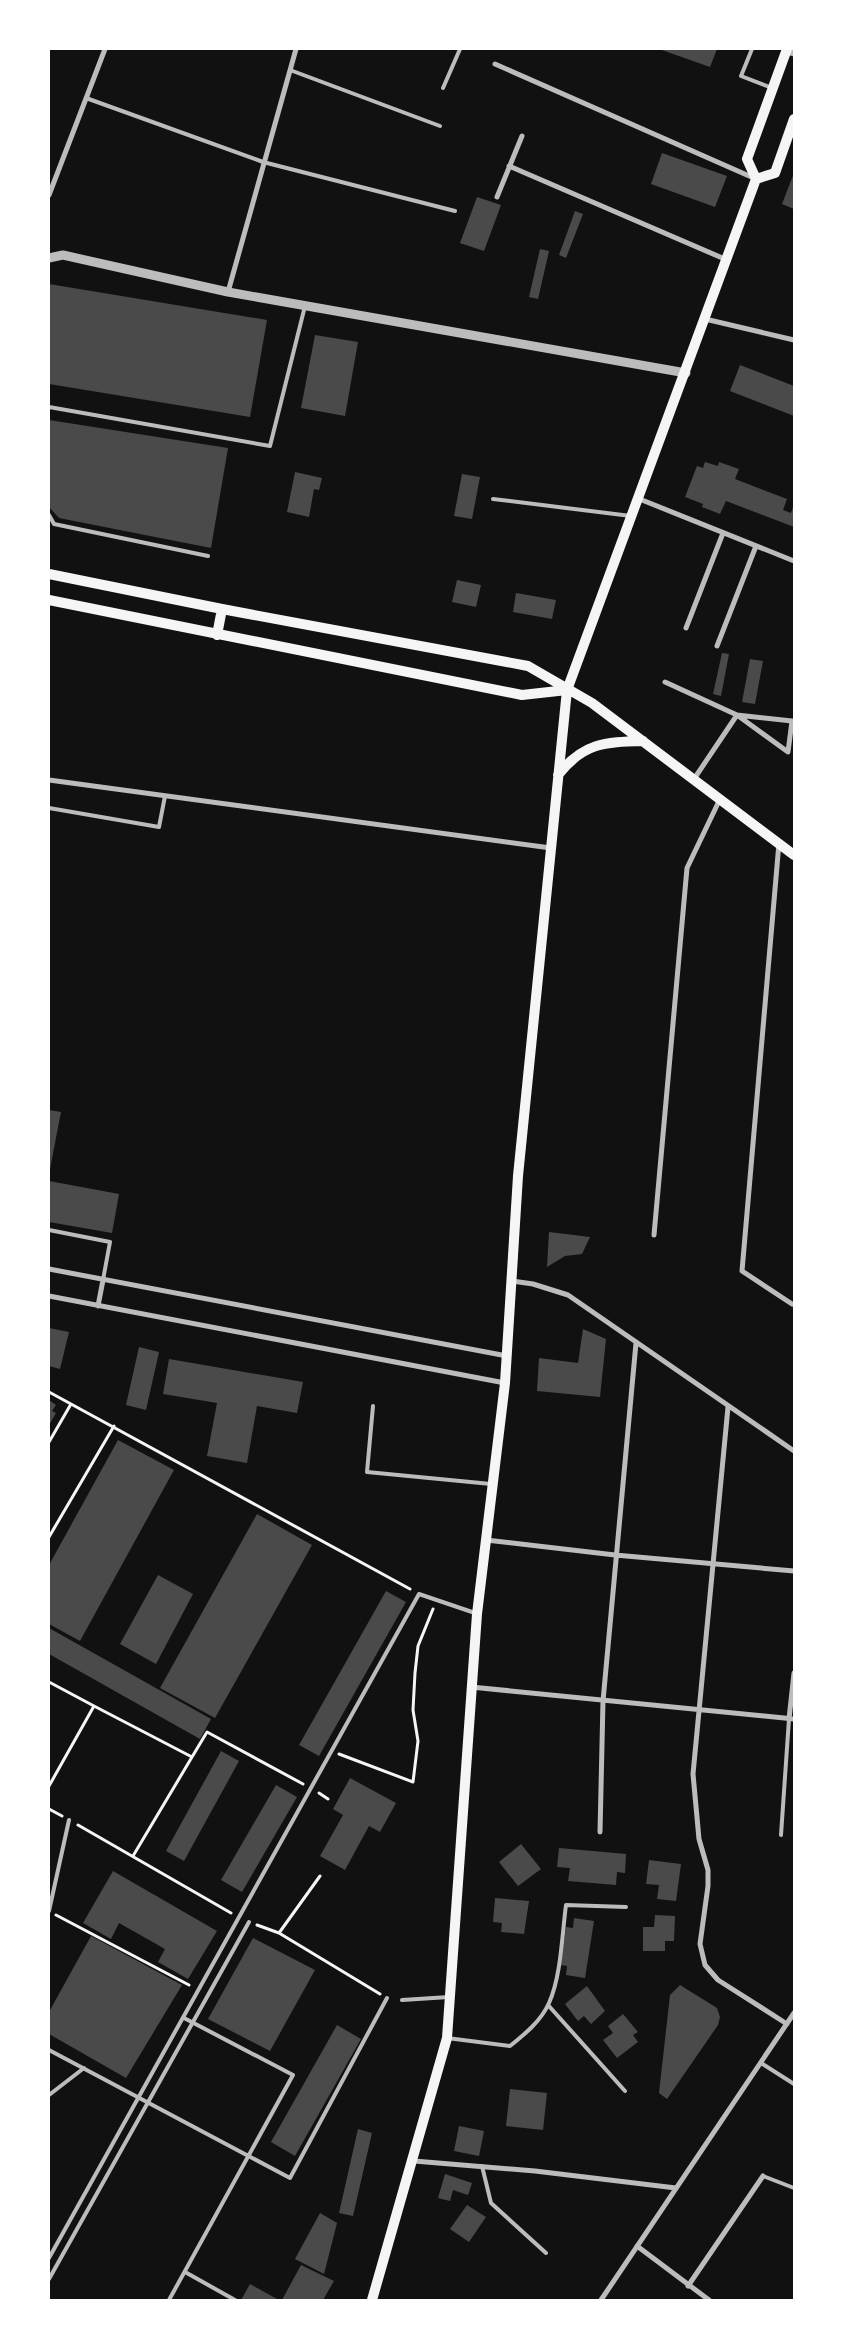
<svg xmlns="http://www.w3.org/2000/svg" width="843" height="2349" font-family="Overpass,sans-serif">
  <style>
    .building { fill: #4a4a4a }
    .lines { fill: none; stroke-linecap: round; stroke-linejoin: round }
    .path { stroke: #f5f5f5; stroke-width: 3 }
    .service { stroke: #bcbcbc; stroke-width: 4 }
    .minor { stroke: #bcbcbc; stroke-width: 5 }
    .tertiary { stroke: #bcbcbc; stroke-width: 9 }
    .secondary { stroke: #f5f5f5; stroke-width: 10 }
  </style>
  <rect width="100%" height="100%" fill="#111"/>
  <path class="building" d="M659,49H717L710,67Z
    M662,153L727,176L715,207L651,184Z
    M794,173V209L782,204Z
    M477,197L501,205L484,251L460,243Z
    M575,211L583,214L566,258L559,255Z
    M540,249L549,251L538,299L529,297Z
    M49,284L267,320L250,417L49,384Z
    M315,335L358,342L345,416L301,408Z
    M740,365L794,386V416L730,391Z
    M49,420L228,448L211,548L59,518L49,507Z
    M705,462L718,466L719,462L739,469L735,479L787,499L783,510L791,513L794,504V527L726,501L720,514L702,507L703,504L685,497L697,466L703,468Z
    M295,472L322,478L319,490L314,489L309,517L287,512Z
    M462,474L480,477L472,519L454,516Z
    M457,580L481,585L476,607L452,602Z
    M516,593L556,600L552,619L513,612Z
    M722,653L729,654L721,696L713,694Z
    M750,659L763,661L755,704L742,702Z
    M49,1110L61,1112L50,1169H49Z
    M49,1181L119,1194L112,1233L49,1222Z
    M549,1232L590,1237L582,1254L565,1256L547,1267Z
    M49,1328L69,1332L60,1369L49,1366Z
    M583,1329L606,1339L600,1397L537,1391L539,1358L578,1363Z
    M139,1347L159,1352L146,1410L126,1405Z
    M169,1359L303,1382L297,1413L257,1406L247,1463L207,1456L217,1403L163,1394Z
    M49,1400L56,1405L52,1411L56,1413L49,1425Z
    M118,1440L174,1470L80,1641L49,1624V1565Z
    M257,1514L312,1545L215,1718L160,1688Z
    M158,1575L193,1594L156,1664L120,1644Z
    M386,1591L406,1602L319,1756L299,1745Z
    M49,1628L211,1719L200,1739L49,1654Z
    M221,1751L239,1761L184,1861L166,1851Z
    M350,1778L396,1803L380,1832L369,1826L345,1870L320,1856L343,1815L333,1809Z
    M276,1785L297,1797L242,1892L221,1880Z
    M521,1844L541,1869L518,1886L499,1862Z
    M559,1848L626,1854L625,1873L617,1872L616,1885L568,1881L570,1868L557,1867Z
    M649,1860L681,1864L676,1901L657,1899L659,1885L646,1884Z
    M113,1871L217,1931L188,1979L158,1962L165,1949L119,1923L111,1939L83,1923Z
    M495,1898L529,1901L524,1934L501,1932L502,1923L493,1922Z
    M655,1915L675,1916L674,1941H665V1951H643V1927H654Z
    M574,1918L594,1921L585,1978L566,1975L567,1966L561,1965L566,1927L573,1928Z
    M91,1936L182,1985L126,2078L49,2034V2012Z
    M253,1938L315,1970L270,2051L208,2019Z
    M680,1985L717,2008L720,2017L718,2025L667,2099L659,2093L670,1995Z
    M587,1986L605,2011L591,2024L584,2016L578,2021L565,2004Z
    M623,2014L638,2032L633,2035L638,2042L617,2058L603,2040L613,2033L608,2026Z
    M337,2025L361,2039L295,2156L271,2142Z
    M510,2089L547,2093L543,2130L506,2126Z
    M459,2126L484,2131L479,2156L454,2151Z
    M358,2129L372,2133L353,2216L339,2213Z
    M445,2174L472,2183L468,2195L453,2190L450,2201L438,2198Z
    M467,2205L486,2217L469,2242L450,2229Z
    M320,2213L337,2223L324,2274L295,2259Z
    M301,2265L334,2281L323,2300H282Z
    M250,2284L279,2300H241Z"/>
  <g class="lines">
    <path class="path" d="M49,1392L410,1589
      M49,1442L71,1404
      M49,1537L114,1426
      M49,1682L94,1706L49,1786
      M94,1706L192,1757L207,1732L303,1784
      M339,1754L413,1782L418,1741L413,1710L415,1673L418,1646L433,1609
      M319,1793L328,1799
      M49,1809L62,1816
      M78,1825L231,1913
      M133,1856L192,1757
      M56,1915L189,1985
      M257,1925L279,1933L380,1994
      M279,1933L320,1876"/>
    <path class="service" d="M752,49L741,76L772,88
      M290,70L440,126
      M443,88L460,49
      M86,98L263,162L455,211
      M49,407L270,446L305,306
      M493,499L631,516
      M49,515L54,524L208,556
      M49,808L159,827L165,796
      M49,1230L110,1242L103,1280
      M373,1406L367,1472L491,1484
      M781,1835L789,1719
      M49,1911L69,1820
      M402,2000L449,1997
      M548,2005L625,2091
      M447,2038L510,2046C525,2034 541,2021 549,2003C561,1977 562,1935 566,1905L626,1907
      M49,2050L290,2178L387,1998
      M761,2063L794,2084
      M49,2095L84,2068
      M482,2166L491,2203L546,2253
      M763,2176L794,2188
      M49,2258L419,1594L475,1613
      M185,2272L235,2300
      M49,2279L249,1922
      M169,2300L293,2075L184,2018"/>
    <path class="minor" d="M495,64L756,179
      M509,166L727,260
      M49,195L105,49
      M497,197L522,136
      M228,292L296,49
      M705,319L794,340
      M637,498L794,561
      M686,628L723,533
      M717,646L756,546
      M665,682L737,715L792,721L788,752L737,715L694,779
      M49,780L551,848
      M779,843L742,1271L792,1304
      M654,1235L687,868L720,799
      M49,1269L507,1356
      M512,1281L533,1284L568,1295L794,1451
      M49,1296L505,1383
      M98,1306L103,1280
      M728,1407L693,1774L699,1839L708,1870V1886L700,1944L705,1965L718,1980L787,2024
      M486,1540L615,1555L794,1571
      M471,1687L794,1719
      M789,1719L794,1673
      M600,1832L603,1701L636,1343
      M414,2161L535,2171L676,2188
      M637,2246L709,2300
      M688,2286L763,2176
      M601,2300L794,2013"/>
    <path class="tertiary" d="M787,50L794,52
      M49,258L63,255L228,292L686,373"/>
    <path class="secondary" d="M756,179L775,173L794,119
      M49,574L222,609L528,666L592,703L794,855
      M49,600L522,695L567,690
      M217,635L222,609
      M558,775C583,743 604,742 643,741
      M372,2300L447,2038L477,1614L505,1383L518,1176L567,690L756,179L747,159L787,49"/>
  </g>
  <rect width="843" height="2349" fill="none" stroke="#ffffff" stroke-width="100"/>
</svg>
